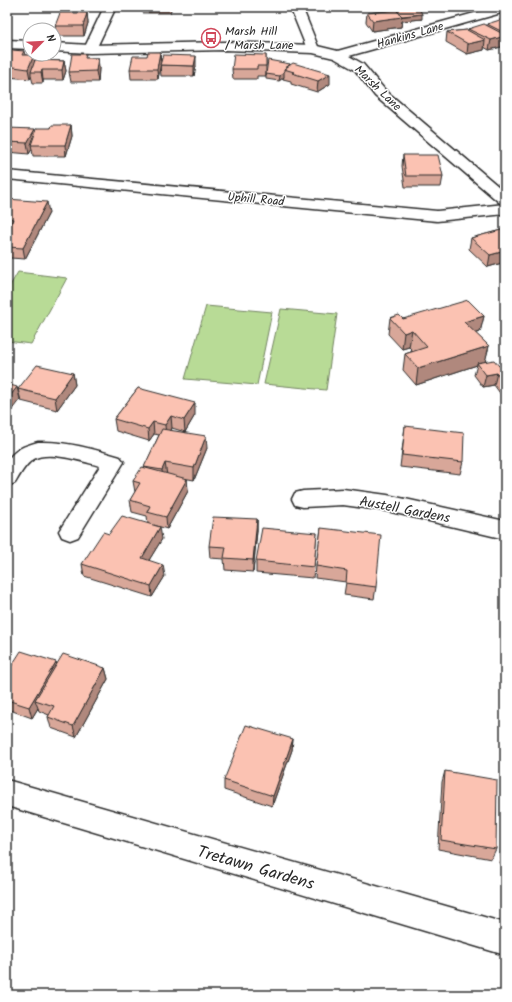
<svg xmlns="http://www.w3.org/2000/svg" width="512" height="1002" font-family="Kalam,sans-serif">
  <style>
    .green { fill: #b8db96; stroke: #728360 }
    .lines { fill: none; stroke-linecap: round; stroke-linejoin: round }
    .street-casing { stroke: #2b2b2b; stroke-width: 3 }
    .primary-casing { stroke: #2b2b2b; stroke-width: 3 }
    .street { fill: #fff; fill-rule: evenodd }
    .primary { fill: #fff; fill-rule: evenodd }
    .wall { fill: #d8a799; stroke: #2b2b2b }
    .shaded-wall { fill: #b0887d; stroke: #2b2b2b }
    .building { fill: #fbc2b2; stroke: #2b2b2b }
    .labels { text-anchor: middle; stroke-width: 3; stroke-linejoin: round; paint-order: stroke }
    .far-poi-label { font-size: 12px; fill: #2b2b2b; stroke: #fff; text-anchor: start }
    .far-street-label { font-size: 12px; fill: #2b2b2b; stroke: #fff }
    .street-label { font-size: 14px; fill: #2b2b2b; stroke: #fff }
    .near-street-label { font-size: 17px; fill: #2b2b2b; stroke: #fff }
  </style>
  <rect width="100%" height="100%" fill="#fff"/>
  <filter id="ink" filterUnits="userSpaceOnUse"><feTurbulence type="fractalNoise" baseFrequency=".025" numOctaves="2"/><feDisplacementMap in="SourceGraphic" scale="8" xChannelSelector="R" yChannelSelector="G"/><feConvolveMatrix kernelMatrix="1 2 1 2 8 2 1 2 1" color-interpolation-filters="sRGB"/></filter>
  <g filter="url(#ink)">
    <path class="green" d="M18,272L67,278L31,344L7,341V291Z
      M206,306L272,312L257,385L185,379Z
      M281,309L337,314L326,390L264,384Z"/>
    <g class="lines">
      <g class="street-casing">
        <path id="street" d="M104,7H116L96,49L94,52H86L84,49Z
          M290,7H302L319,49L317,52H309L307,49Z
          M496,7H505V12L342,58L338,59L332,55L334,52Z
          M7,171L437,211L505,204V214L437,221L7,179Z
          M38,442C66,441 94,449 120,457L124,462L78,537L70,540L62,537L59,531L100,466C85,462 48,450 34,459C25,464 20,475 15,483L7,486V461C15,449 24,446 38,442Z
          M343,489L387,495L505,521V539L387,511L343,505L303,507L295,505L292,499L295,493L303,491Z
          M7,780L505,923V955L7,806Z"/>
      </g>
      <g class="primary-casing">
        <path id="primary" d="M7,40L30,41V49L7,48Z
          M225,42L313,45L342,52L363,64L385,90L505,192V205L500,203L375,96L355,70L334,58L313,53L225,50L90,53L54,51V43L90,45Z"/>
      </g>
      <use href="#street" class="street"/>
      <use href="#primary" class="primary"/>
    </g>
    <path class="wall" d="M143,7H171V10L170,13H143Z
      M395,8L422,19L402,21L401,27L372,31L366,22L367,13L395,10Z
      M87,13L88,23L84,36H57L55,26Z
      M505,21V46L489,50L484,47V50L467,54L446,42L447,32L468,30V29L487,26V24Z
      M24,51L25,55H34L35,60L64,61L66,71L63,80H43V83H33L31,76L30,79L7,77V62Z
      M160,52L161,62L158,79H131L130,69L147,56Z
      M266,55V76H257V79H233L232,69Z
      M86,58H98L99,68L98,82H71L69,72Z
      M290,64V65L330,84L317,92L291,84V81L283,79L284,77L279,81L266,79V74Z
      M160,65L196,66L194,76H161Z
      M71,125L72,136L66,156H33L32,149L29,154L7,152V128L35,133L51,128Z
      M403,155L443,176L441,187H405L402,166Z
      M7,199L49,213L25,259L10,258L9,255H7Z
      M505,229V265L502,263L488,267L469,249L471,238Z
      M484,316L480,332L476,334L489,346L485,361L499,366L505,365V400L494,385L483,387L474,375L477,365L416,385L403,370L405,354L413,351L409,347L402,349L388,334L390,318L403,319Z
      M73,373L75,385L57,410L21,401L18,389Z
      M138,388L195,415L185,432L172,428L171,430L207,448L194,480L183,478L187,479L188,491L167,529L154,525L162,539L149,560L165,576L152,597L84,576L82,564L109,534L148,524L147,516L132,512L130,500L135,492L133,481L144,468L159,435L154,434L149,441L116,431L114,419Z
      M405,426L463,462L460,474L400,467Z
      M257,519V531L253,572L225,570L224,559L210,558L209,546Z
      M321,528L376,587L374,599L344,595L346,582L315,578L316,566Z
      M317,533L313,578L256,573V561Z
      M56,662V665L105,668L108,679L76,737L51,728L48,717L49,715L39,711L38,708L32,718L7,709V673Z
      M293,739L292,750L272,806L224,790V780Z
      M445,771L496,849L491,859L438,849L442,782Z
      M505,827V865L499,863Z"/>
    <path class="shaded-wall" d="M87,13L88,23L84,36L83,26Z
      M422,14V19L402,21L401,27L372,31L373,21L399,17Z
      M505,36V46L489,50L491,40Z
      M485,40L484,50L467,54L468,44Z
      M160,52L161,62L158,79L157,69Z
      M34,55L36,66L31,72V76L30,79L28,69Z
      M196,56V66L194,76V66Z
      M98,58L99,68L98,82L96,71Z
      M64,61L66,71L63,80L62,70Z
      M42,70L43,80V83L41,72Z
      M284,71V77L279,81L280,76Z
      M330,74V84L317,92L318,81Z
      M71,125L72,136L66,156L65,145Z
      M35,129L37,140L31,145L32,149L29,154L27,143Z
      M47,202L49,213L25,259L23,248Z
      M505,251L502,263L488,267L490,255Z
      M484,316L480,332L461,338L464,322Z
      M412,330L409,347L402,349L404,333Z
      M489,346L485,362L477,363V365L416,385L418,368Z
      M73,373L75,385L57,410L55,398Z
      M497,373L494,385L483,387L486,375Z
      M17,387L20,399L7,416V400Z
      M195,403V415L185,432L184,420Z
      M171,416L172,428L166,437L165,425Z
      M153,422L154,434L149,441L148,429Z
      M206,436L207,448L194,480V468Z
      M165,463L167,475L163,482L162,470Z
      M187,479L188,491L167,529L166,517Z
      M257,519V531L253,572V560Z
      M160,527L162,539L143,570L142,558Z
      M163,565L165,576L152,597L151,586Z
      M56,662L59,673L35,700L38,708L32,718L29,707Z
      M105,668L108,679L76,737L73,726Z
      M293,739L292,750L272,806L273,796Z"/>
    <path class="building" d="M143,7H170V8H143Z
      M395,8H419L422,14L402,16L396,10Z
      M397,10L402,17L373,21L367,13Z
      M60,13H87L83,26H55Z
      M503,19L505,21V33L487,24Z
      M484,24L505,35V36L491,40L468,29Z
      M467,30L485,40L468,44L447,32Z
      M12,50L24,51L22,55H34L28,69L7,66V62Z
      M148,52H160L157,69H130L133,56H147Z
      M72,54H86L85,58H98L96,71L69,72Z
      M234,54L266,55V66H257V69H232Z
      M163,55L196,56L194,66L160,65Z
      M35,60L64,61L62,70H42L41,72H31Z
      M268,60L290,64L288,66L284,69V71L280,76L266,74Z
      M293,63L330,74L318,81L292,73L294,72L284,69Z
      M52,125H71L65,145H31L37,128H51Z
      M7,128L35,129L27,143L7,142Z
      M403,155H438L443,176H406Z
      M7,199L47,202L23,248L7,247L9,243H7V229L13,219L7,218Z
      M505,229V251L490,255L471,238Z
      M468,300L484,316L464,322L489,346L418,368L405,354L427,347L412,330L404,333L390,318L399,315L403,319Z
      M494,360L499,366L505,365V384L497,373L486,375L477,363Z
      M37,365L73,373L55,398L18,389Z
      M7,384L17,387L7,400Z
      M138,388L195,403L184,420L171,416L165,425L153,422L148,429L114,419Z
      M405,426L464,433L463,462L402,455Z
      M162,429L206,436L194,468L165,463L162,470L144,467Z
      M142,467L187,479L166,517L147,512L150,506L130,500L140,483L133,481Z
      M122,516L160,527L142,558L163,565L151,586L82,564L103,532L109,534Z
      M213,517L257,519L253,560L224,558L226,547L209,546Z
      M262,528L317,533L314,567L256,561Z
      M321,528L381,535L376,587L346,583L347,571L316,566Z
      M21,651L56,662L29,707L7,700V673Z
      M63,654L105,668L73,726L48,717L54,706L35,700Z
      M246,725L293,739L273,796L224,780Z
      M445,771L497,780L496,849L441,840Z
      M505,845V854L504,853Z"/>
  </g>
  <defs>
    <g id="bus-ring" transform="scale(1)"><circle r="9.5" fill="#fff" stroke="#d1495b" stroke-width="1.5"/><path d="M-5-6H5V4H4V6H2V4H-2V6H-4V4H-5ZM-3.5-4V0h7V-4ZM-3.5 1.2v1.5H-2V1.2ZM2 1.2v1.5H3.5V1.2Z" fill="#d1495b"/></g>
  </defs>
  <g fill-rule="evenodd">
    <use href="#bus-ring" x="211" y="38"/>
  </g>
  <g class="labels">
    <g class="far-poi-label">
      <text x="225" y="35">Marsh Hill<tspan x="225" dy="14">/ Marsh Lane</tspan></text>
    </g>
    <g class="far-street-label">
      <text transform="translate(410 35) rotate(-16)" y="4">Hankins Lane</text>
      <text transform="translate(378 88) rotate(44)" y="4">Marsh Lane</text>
      <text transform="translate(256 199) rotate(5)" y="4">Uphill Road</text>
    </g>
    <g class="street-label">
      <text transform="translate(405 509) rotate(11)" y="5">Austell Gardens</text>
    </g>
    <g class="near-street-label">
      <text transform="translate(256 867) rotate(16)" y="6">Tretawn Gardens</text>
    </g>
  </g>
  <rect width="512" height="1002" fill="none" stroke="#fff" stroke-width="24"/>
  <rect x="12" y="12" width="488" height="978" fill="none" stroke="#2b2b2b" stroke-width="1.5" filter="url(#ink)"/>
  <g transform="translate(42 42) rotate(66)"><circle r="19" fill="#ffffff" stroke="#aaaaaa"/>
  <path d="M0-3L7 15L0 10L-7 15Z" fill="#d1495b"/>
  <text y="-6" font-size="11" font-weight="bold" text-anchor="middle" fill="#2b2b2b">N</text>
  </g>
</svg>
